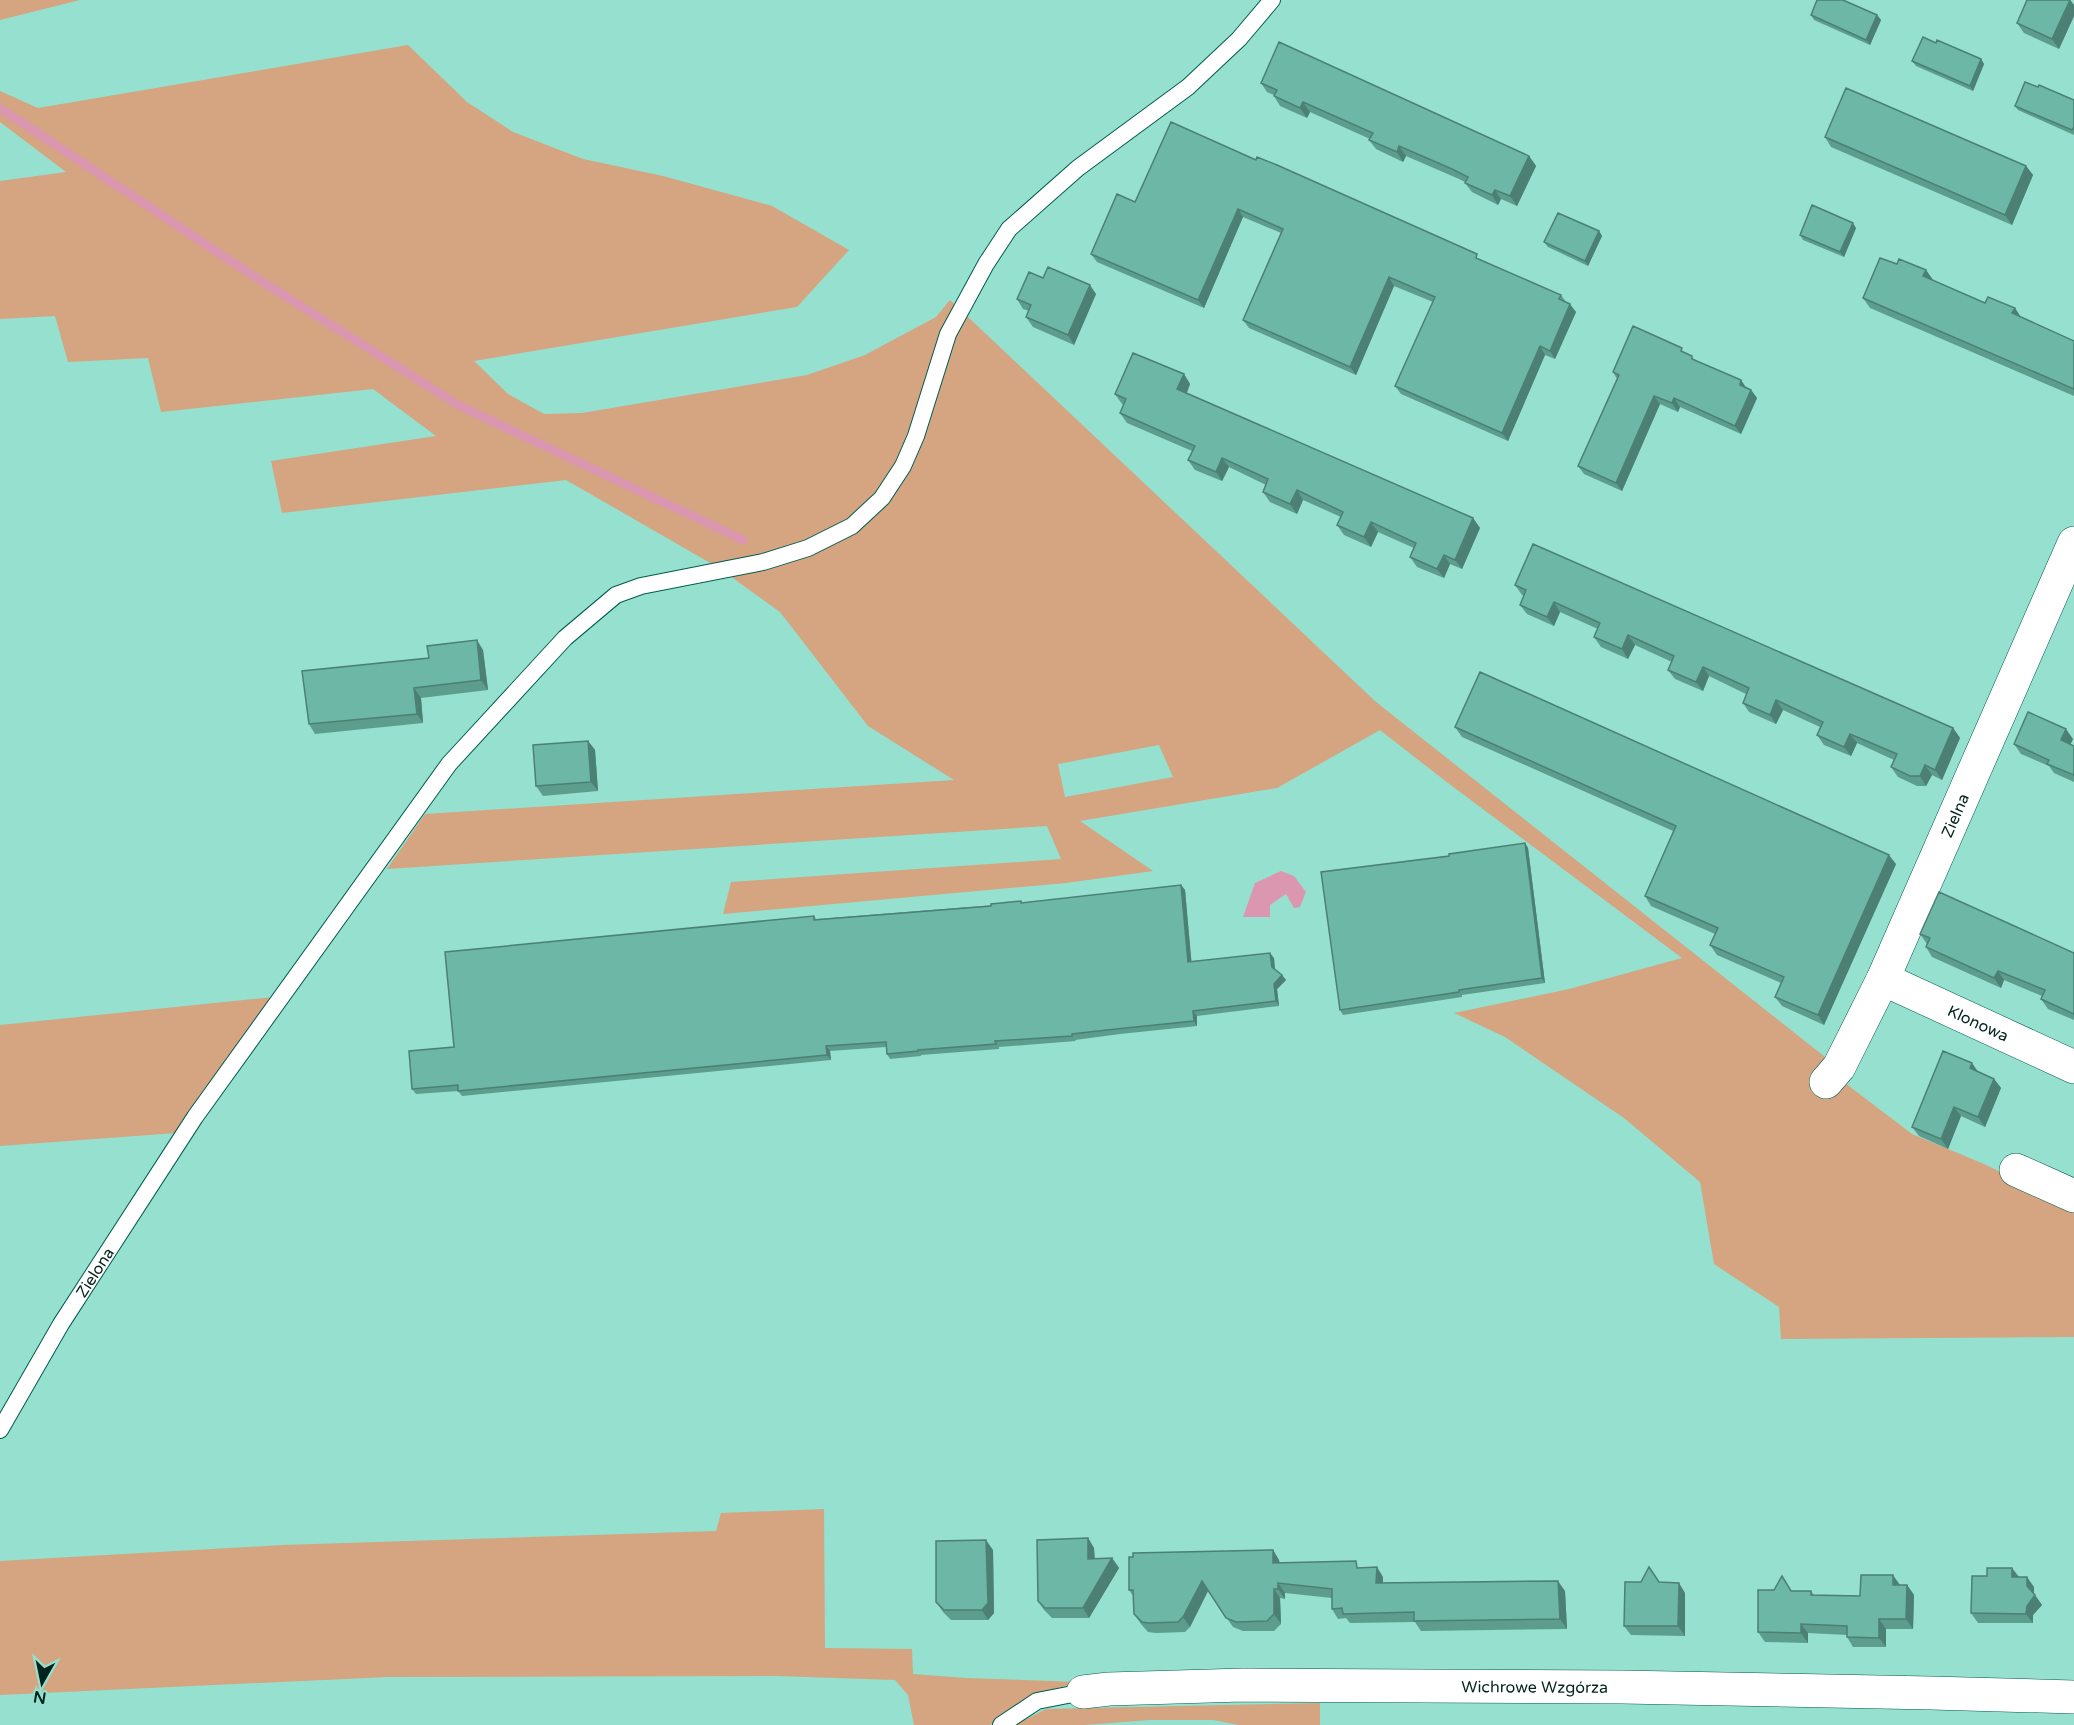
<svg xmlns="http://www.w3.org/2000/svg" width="2074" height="1725" font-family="'Varela Round',sans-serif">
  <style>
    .green { fill: #d5a480; fill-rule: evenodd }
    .water { fill: #db97af }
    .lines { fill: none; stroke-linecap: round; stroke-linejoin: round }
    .stream { stroke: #db97af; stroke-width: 9 }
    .service-casing { stroke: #005c4d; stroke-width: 18 }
    .minor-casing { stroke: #005c4d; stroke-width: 34 }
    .service { stroke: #fff; stroke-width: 16 }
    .minor { stroke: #fff; stroke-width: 33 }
    .wall { fill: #5d9d8e }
    .shaded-wall { fill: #4c8074 }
    .building { fill: #6cb7a5; stroke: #4c8074; stroke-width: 1.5 }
    .labels { text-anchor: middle; stroke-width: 4.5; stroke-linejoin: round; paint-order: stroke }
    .street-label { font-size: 16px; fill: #03241d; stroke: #95e0ce }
  </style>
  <rect width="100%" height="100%" fill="#95e0ce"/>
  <path class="green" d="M0,0H80L0,20Z
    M408,45L467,102L513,132L583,159L663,176L772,206L849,250L797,307L474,361L508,394L544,414L582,413L807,375L865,355L936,317L950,300L1376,702L1825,1057L1820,1064L1912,1134L1984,1164L2074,1207V1337L1781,1339L1779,1307L1714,1264L1700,1182L1624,1118L1505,1037L1454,1013L1569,989L1682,958L1448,783L1380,730L1277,788L1080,821L1153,871L1066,883L723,914L731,882L1061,859L1047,826L387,869L425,814L954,780L868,726L780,612L719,568L566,480L282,513L271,461L436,436L373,389L161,412L148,358L68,362L55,316L0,319V181L66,172L0,122V91L38,108ZM1159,745L1173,777L1065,797L1058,764Z
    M274,997L176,1133L0,1146V1025Z
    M824,1509L825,1648L912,1649L913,1674L966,1678L1079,1682L1027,1697L990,1725H914L908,1695L895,1680L777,1676L388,1677L0,1695V1561L283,1545L716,1531L721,1513Z
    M1320,1703V1725H1239L1213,1720H1150L1084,1725H1015L1046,1709Z"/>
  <path class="water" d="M1281,871L1294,876L1306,892L1300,907L1294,908L1286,894L1270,905V917H1243L1255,883Z"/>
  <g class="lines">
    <path class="stream" d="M0,108L255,277L460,406L743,540"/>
    <g class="service-casing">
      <g id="service">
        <path id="s1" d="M0,1430L61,1324L195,1117L449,764L565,638L616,595L641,586L763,562L808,548L852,526L882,498L903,466L916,436L948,334L986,264L1009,229L1078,168L1188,87L1239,39L1272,0"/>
        <path d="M1001,1725L1037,1701L1083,1692"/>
      </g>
    </g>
    <g class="minor-casing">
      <g id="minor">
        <path id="s2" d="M1883,979L2074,1067"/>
        <path id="s3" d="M1826,1082L1839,1067L1883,979L2074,543"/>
        <path d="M2016,1170L2074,1196"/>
        <path id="s4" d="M1083,1692L1109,1689L1243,1685L1622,1687L1931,1693L2074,1697"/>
      </g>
    </g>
    <use href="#service" class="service"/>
    <use href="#minor" class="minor"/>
  </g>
  <path class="wall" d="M2027,0H2070L2074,5V16L2059,49L2024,33L2017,23Z
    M1811,15H1877L1881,20L1870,45L1814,20Z
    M1936,43L1981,59L1984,64L1973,91L1916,66L1912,61Z
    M1261,83L1529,156L1536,166L1517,206L1501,199L1498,205L1472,192L1465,183V182L1459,179L1406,156L1403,162L1376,149L1369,140L1370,139L1310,112L1307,118L1280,106L1274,96V95L1267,92Z
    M2038,87L2074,100V135L2018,110L2015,106Z
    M1171,122L1481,260L1561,295L1566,302L1576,312L1555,359L1545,355L1508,441L1401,394L1395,386L1433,302L1394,286L1356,375L1249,328L1243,320L1281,233L1243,217L1204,308L1097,262L1091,254L1135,202Z
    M1825,137L2026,166L2033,175L2012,225L1831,147Z
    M1856,228L1844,257L1803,240L1800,235Z
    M1599,231L1602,236L1588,266L1548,247L1544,242Z
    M1897,264L1926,270L1933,280L1985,303L2015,308L2021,317L2074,341V340V396L1870,308L1863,298Z
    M1043,278L1096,294L1074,345L1033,327L1026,317L1029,311L1023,309L1017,299Z
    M1686,354L1695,360L1741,380L1746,388L1751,390L1757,398L1741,434L1680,407L1678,412L1660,404L1622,491L1584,474L1578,466L1617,379L1613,372Z
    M1184,374L1190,384L1187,393L1473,518L1480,528L1462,569L1450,564L1444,578L1417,567L1410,557L1414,548L1378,532L1371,547L1344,535L1337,525L1341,517L1303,500L1297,514L1270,502L1263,492L1266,485L1229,467L1222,481L1195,470L1188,460L1192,451L1127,423L1120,413L1124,405L1122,404L1115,394Z
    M1515,585L1953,728L1960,738L1942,780L1932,775L1926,786H1917L1898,777L1891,767L1894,760L1857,743L1851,756L1824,745L1817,735L1820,727L1783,710L1776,724L1749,712L1743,703L1746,694L1709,676L1703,691L1675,679L1668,670L1672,662L1635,645L1628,659L1601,647L1594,637L1598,629L1560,612L1554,626L1527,614L1520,605L1524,596L1522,595Z
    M483,650L488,690L421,698L423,723L315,734L309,724L429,658Z
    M1455,727L1896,864L1824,1025L1782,1006L1775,997L1781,983L1717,955L1710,945L1715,934L1651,906L1645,896L1673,831L1462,737Z
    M2073,739L2070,744L2074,746V782L2054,773L2049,766L2021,754L2014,744Z
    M588,741L595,750L598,791L543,796L536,786Z
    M1525,843L1528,848L1545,983L1462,995V997L1343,1015L1340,1010Z
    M1181,885L1185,890L1191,961L1274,958L1275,969L1286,980L1277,989L1279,1006L1197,1016V1026L1120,1034L1075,1040L1076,1041L999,1047V1049L921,1055V1056L890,1059L887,1054L886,1047L830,1051L831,1060L462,1096L458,1091L416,1094L412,1089L814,916L816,919L1022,903Z
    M1920,934L2074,953V1020L2048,1009L2041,999L2042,996L2004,980L2001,988L1932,957L1926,947L1927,944Z
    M1978,1072L1994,1079L2001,1088L1985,1127L1961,1116L1948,1149L1919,1136L1912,1127Z
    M1088,1538L1094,1548L1095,1559L1112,1558L1119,1568L1089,1618H1052L1044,1610L1038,1601Z
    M993,1550L994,1613L988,1620H951L943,1612L936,1602Z
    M1273,1550L1279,1560L1280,1563L1361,1568L1383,1577V1583L1565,1591L1567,1629L1421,1631L1415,1622L1350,1623L1346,1618L1338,1619L1332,1609V1598L1285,1593V1599L1280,1598L1281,1624L1274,1631H1243L1233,1627L1208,1591L1190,1627L1185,1632L1156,1633L1148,1632L1141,1624L1134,1614V1597L1129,1590Z
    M2018,1577L2034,1587V1594L2042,1605L2033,1615V1623H1978L1971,1613Z
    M1659,1582L1685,1593V1636L1631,1635L1624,1626Z
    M1900,1585H1907L1914,1595L1913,1629H1886V1647H1853L1847,1637V1635L1808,1633V1643L1765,1642L1758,1632L1792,1591H1811L1814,1595L1860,1596Z"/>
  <path class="shaded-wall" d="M2070,0L2074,5V16L2059,49L2052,39Z
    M1877,15L1881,20L1870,45L1866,40Z
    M1981,59L1984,64L1973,91L1970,86Z
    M1303,102L1310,112L1307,118L1300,108Z
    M1399,146L1406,156L1403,162L1397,152Z
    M1529,156L1536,166L1517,206L1510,196Z
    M2026,166L2033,175L2012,225L2005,215Z
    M1495,190L1501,199L1498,205L1492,195Z
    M1238,209L1243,217L1204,308L1198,300Z
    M1853,223L1856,228L1844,257L1840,252Z
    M1599,231L1602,236L1588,266L1585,261Z
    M1926,270L1933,280L1923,276Z
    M1389,277L1394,286L1356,375L1350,367Z
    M1090,285L1096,294L1074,345L1068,335Z
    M1570,304L1576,312L1555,359L1550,351Z
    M2015,308L2021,318L2012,313Z
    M1540,346L1545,355L1508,441L1502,433Z
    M1184,374L1190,384L1184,399L1177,389Z
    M1741,380L1747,389L1740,385Z
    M1751,390L1757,398L1741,434L1735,426Z
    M1654,396L1660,404L1622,491L1616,483Z
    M1674,398L1680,407L1678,412L1672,403Z
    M1222,458L1229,467L1222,481L1216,472Z
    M1297,490L1303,500L1297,514L1290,504Z
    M1473,518L1480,528L1462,569L1455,560Z
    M1371,522L1378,532L1371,547L1364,537Z
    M1444,555L1450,564L1444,578L1437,569Z
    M1554,602L1560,612L1554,626L1547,617Z
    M1628,635L1635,645L1628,659L1622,649Z
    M477,640L483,650L488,690L481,680Z
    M1703,667L1709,676L1703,691L1696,682Z
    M414,688L421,698L423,723L417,714Z
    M1776,700L1783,710L1776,724L1770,715Z
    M1953,728L1960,738L1942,780L1935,770Z
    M2066,729L2073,739L2068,750L2061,740Z
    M1850,734L1857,743L1851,756L1844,747Z
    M588,741L595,750L598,791L591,782Z
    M1925,765L1932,775L1926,786L1920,776Z
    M1525,843L1528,848L1545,983L1542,978Z
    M1889,855L1896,864L1824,1025L1818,1015Z
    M1181,885L1185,890L1192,967L1188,962Z
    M1270,953L1274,958L1275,972L1272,967Z
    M1998,971L2004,980L2001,988L1994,978Z
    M1282,975L1286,980L1277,989L1279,1006L1276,1001L1274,984Z
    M1193,1011L1197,1016V1026L1194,1021Z
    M826,1046L830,1051L831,1060L827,1055Z
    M1972,1063L1979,1073L1970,1068Z
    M1994,1079L2001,1088L1985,1127L1978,1117Z
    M1954,1107L1961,1116L1948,1149L1941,1139Z
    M1088,1538L1094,1548L1095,1569L1088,1559Z
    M986,1540L993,1550L994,1613L988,1620L982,1610Z
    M1273,1550L1279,1560L1280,1572L1273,1563Z
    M1112,1558L1119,1568L1089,1618L1083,1608Z
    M1377,1567L1383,1577V1592L1376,1583Z
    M2012,1568L2019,1577H2012Z
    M1893,1575L1900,1585H1893Z
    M2027,1577L2034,1587V1595L2027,1586Z
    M1202,1581L1208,1591L1190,1627L1183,1617Z
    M1558,1581L1565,1591L1567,1629L1560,1619Z
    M1278,1583L1285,1593V1599L1278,1589Z
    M1679,1583L1685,1593V1636L1678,1626Z
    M1907,1585L1914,1595L1913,1629L1906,1619Z
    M1274,1589L1280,1598L1281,1624L1274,1614Z
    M2035,1595L2042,1605L2033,1615V1623L2026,1614L2027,1606Z
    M1879,1619L1886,1629V1647L1879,1638Z
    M1801,1624L1808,1633V1643L1801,1633Z"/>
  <path class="building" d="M1817,0H1843L1877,15L1866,40L1811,15Z
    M2027,0H2070L2052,39L2017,23Z
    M1923,37L1936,43L1937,40L1981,59L1970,86L1912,61Z
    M1279,42L1529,156L1510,196L1495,190L1492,195L1465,183L1468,177L1452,169L1399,146L1397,152L1369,140L1373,133L1303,102L1300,108L1274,96L1277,90L1261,83Z
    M2025,82L2038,87L2039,85L2074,100V127L2072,130L2015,106Z
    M1846,88L2026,166L2005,215L1825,137Z
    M1171,122L1256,160L1257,157L1277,165L1477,254L1476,258L1561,295L1559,299L1570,304L1550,351L1540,346L1502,433L1395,386L1435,297L1389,277L1350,367L1243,320L1283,229L1238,209L1198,300L1091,254L1117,194L1135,202Z
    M1812,205L1853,223L1840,252L1800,235Z
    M1558,213L1599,231L1585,261L1544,242Z
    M1880,258L1897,264L1899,259L1926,270L1923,276L1985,303L1988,297L2015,308L2012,313L2074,341V340V389L1863,298Z
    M1048,267L1090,285L1068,335L1026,317L1031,305L1017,299L1029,272L1043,278Z
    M1633,326L1682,348L1681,351L1692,356V359L1741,380L1740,385L1751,390L1735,426L1674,398L1672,403L1654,396L1616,483L1578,466L1619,375L1613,372Z
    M1133,353L1184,374L1177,389L1473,518L1455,560L1444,555L1437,569L1410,557L1416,543L1371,522L1364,537L1337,525L1343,512L1297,490L1290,504L1263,492L1268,479L1222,458L1216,472L1188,460L1195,446L1120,413L1126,399L1115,394Z
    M1533,544L1953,728L1935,770L1925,765L1920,776H1910L1891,767L1897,754L1850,734L1844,747L1817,735L1823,722L1776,700L1770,715L1743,703L1749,688L1703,667L1696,682L1668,670L1674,656L1628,635L1622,649L1594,637L1600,623L1554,602L1547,617L1520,605L1526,590L1515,585Z
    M477,640L481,680L414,688L417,714L309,724L302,671L429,658L427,646Z
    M1480,672L1889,855L1818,1015L1775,997L1784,977L1710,945L1718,928L1645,896L1676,826L1455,727Z
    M2028,712L2066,729L2061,740L2074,746V775L2047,764L2049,760L2014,744Z
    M588,741L591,782L536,786L533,745Z
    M1525,843L1542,978L1459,990V992L1340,1010L1321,872L1449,856V854Z
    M1181,885L1188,962L1270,953L1272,967L1282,975L1274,984L1276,1001L1193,1011L1194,1021L1116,1029L1072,1034V1036L995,1041L996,1044L918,1050V1051L887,1054L886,1042L826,1046L827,1055L458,1091V1085L412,1089L409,1051L454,1047L445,952L814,916V920L991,906V904L1021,901V903Z
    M1939,892L2074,953V1014L2041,999L2045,990L1998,971L1994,978L1926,947L1930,938L1920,934Z
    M1943,1051L1972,1063L1970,1068L1994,1079L1978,1117L1954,1107L1941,1139L1912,1127Z
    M1088,1538V1559L1112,1558L1083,1608H1045L1038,1601L1037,1540Z
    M986,1540L988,1603L982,1610H944L936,1602V1541Z
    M1273,1550V1563L1356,1561L1357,1568L1377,1567L1376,1583L1558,1581L1560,1619L1414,1621V1612L1343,1614L1342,1608L1332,1609V1589L1278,1583V1589H1274V1614L1267,1621L1236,1622L1226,1618L1202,1581L1183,1617L1178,1622L1149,1623L1142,1622L1134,1614L1133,1590H1129V1557H1133V1553Z
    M1649,1567L1659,1582L1679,1583L1678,1626H1624L1625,1582H1641Z
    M1987,1568H2012V1577H2027V1586L2035,1595L2027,1606L2026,1614L1971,1613L1972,1576H1987Z
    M1861,1575H1893V1585H1907L1906,1619H1879V1638L1847,1637V1626L1801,1624V1633L1758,1632V1590H1774L1782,1576L1791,1591H1811V1595L1860,1596Z"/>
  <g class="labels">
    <g class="street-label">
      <text dy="6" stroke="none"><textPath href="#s3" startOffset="297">Zielna</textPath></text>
      <text dy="6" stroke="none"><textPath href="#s2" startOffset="105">Klonowa</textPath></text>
      <text dy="6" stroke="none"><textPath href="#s1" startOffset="184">Zielona</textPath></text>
      <text dy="6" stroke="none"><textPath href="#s4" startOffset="452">Wichrowe Wzgórza</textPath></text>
    </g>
  </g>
  <g transform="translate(42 1683) rotate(189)" stroke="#95e0ce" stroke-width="4.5" paint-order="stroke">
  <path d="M0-4.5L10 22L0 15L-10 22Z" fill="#03241d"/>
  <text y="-9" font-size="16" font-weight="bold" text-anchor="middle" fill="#03241d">N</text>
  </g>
</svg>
